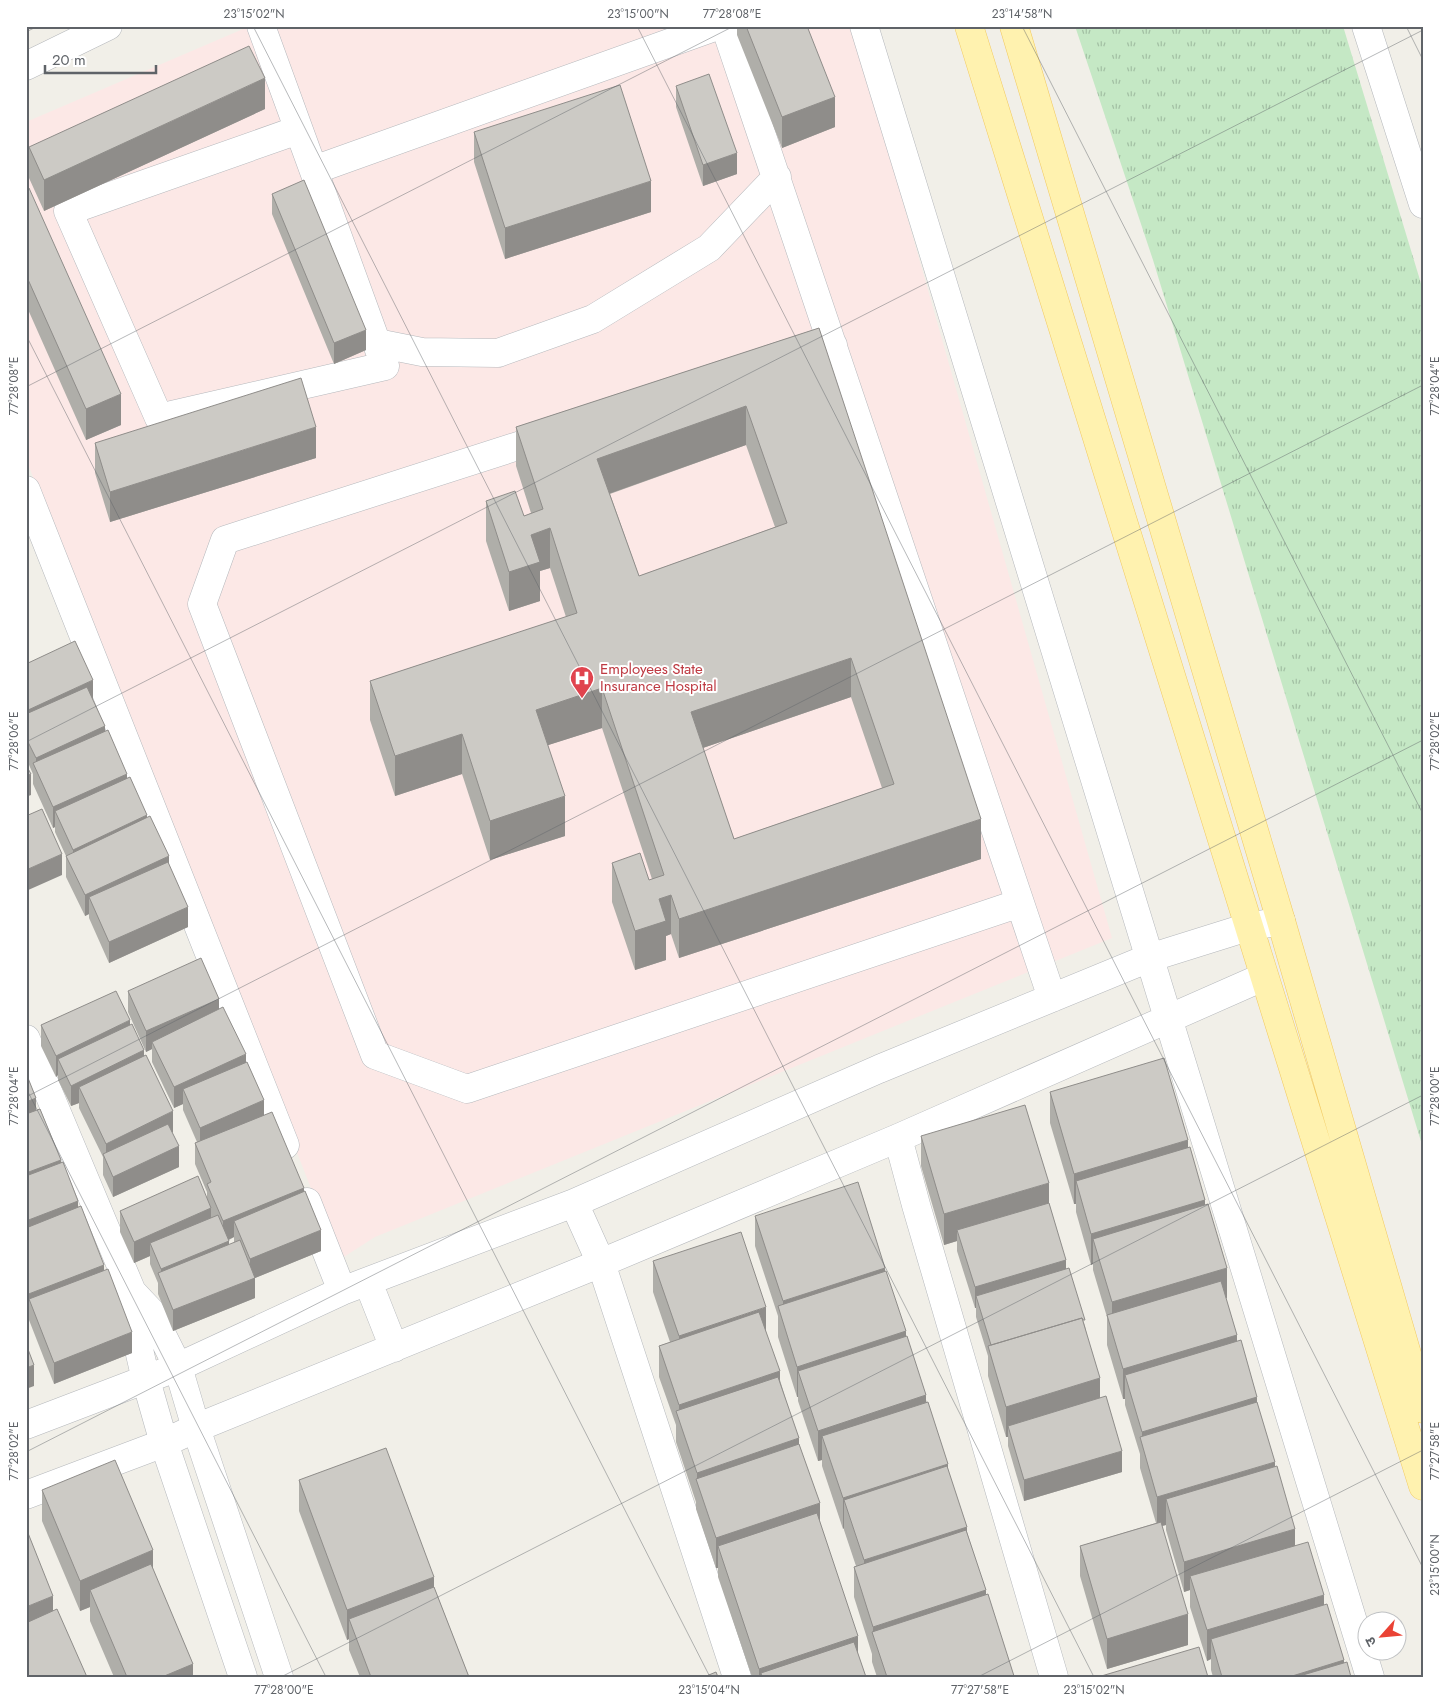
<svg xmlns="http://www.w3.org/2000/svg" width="1449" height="1703" font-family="Jost,'Noto Sans Devanagari',sans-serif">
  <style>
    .medical { fill: #fce8e6 }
    .grass { fill: url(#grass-tufts) }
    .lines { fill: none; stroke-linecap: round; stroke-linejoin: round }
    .minor-casing { stroke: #b5b8bc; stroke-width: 29 }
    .primary-casing { stroke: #f2c960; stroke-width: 29 }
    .minor { stroke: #fff; stroke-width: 28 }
    .primary { stroke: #fff2af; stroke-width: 28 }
    .wall { fill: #afaea9; fill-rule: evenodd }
    .shaded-wall { fill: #8f8d8a }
    .building { fill: #cccac5; stroke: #8f8d8a; fill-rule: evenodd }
    .ticks { fill: none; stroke: #5f6368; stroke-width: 1; stroke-opacity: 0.45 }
    .labels { text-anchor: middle; stroke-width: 4; stroke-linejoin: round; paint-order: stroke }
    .health-label { font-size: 15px; fill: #be3a42; stroke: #fff; text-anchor: start }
    .neatline { fill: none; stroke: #5f6368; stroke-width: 2 }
    .ticks-label { font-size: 12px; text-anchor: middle; fill: #5f6368 }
  </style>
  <defs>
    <pattern id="grass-tufts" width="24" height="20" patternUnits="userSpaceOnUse" patternTransform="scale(1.25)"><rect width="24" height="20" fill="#c5e8c5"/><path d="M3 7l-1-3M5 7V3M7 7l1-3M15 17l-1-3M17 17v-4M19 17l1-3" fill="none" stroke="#a3c0a4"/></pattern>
  </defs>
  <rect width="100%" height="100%" fill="#f1efe8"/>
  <path class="medical" d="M250,26H853L1112,938L375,1237L339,1260L26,459V122Z"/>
  <path class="grass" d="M1075,26H1343L1423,290V1148L1153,260Z"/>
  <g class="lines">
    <g class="minor-casing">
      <path id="minor" d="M261,26L385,366L159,418L68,211L298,130
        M725,26L1052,998
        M864,26L1370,1677
        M1366,26L1423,204
        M26,66L108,26
        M314,170L717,26
        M377,343L422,352L498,353L593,319L709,248L777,177
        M790,358L833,345
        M552,435L225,540L202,604L375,1055L467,1089L1020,903
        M26,490L285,1145
        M26,1039L132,1292L150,1311L178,1367L196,1428L279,1677
        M898,1138L916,1205L1054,1677
        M307,1202L342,1291
        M574,1203L601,1263L737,1677
        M368,1282L394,1348
        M132,1292L131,1315L146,1380L164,1443L243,1677
        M26,1425L178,1367L342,1291L574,1203L879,1069L1149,958L1248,927L1281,921
        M26,1495L164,1443L196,1428L601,1263L898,1138L1263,977"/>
    </g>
    <g class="primary-casing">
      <path id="primary" d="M969,26L1423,1486
        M1014,26L1281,921L1423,1409"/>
    </g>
    <use href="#minor" class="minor"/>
    <use href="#primary" class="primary"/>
  </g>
  <path class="wall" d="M737,26H807L835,127L782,148L737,35Z
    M676,86L737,174L703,186L676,107Z
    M265,109L44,211L29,178V147Z
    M474,132L651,212L505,259L474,162Z
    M26,189L121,425L86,440L26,305Z
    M272,194L366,350L334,364L272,214Z
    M819,328L981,859L679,958L671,934L666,936V960L635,970L612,902V863L649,880L652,879L602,728L548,745L565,836L490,860L462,774L395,796L370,720V681L566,617L550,568L540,571V601L509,611L486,541V501L524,516L531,513L516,466V427ZM746,445L775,527L639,576L610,494ZM851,697L882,788L734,839L703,748Z
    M95,443L316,458L110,522L95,473Z
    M26,664L93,701L105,731L169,865L188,927L109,963L89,918V914L85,916L66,877V856L55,832V827L53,828L33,784V774L26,758Z
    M128,991L219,1010L246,1062L264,1115L304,1192L321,1251L255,1278V1298L173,1331L158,1294V1283L150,1264V1256L134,1263L120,1232V1211L207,1197V1192L195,1164V1143L197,1142L183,1110V1104L174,1108L152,1062V1049L146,1052L128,1012ZM234,1237V1243L229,1245V1240Z
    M41,1025H130L144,1055L173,1132L172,1133L179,1167L113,1197L103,1175V1157L79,1108V1103L71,1106L58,1080V1075L56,1077L41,1046Z
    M1050,1092L1188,1148L1205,1205L1227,1298H1226L1237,1341L1257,1403L1275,1466L1295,1545L1324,1605L1344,1662L1351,1677H1213L1211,1670V1659L1207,1661L1190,1607V1590L1184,1592L1166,1530V1525L1162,1526L1188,1645L1107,1669L1080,1576V1546L1156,1523L1140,1468V1454L1125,1405V1399H1123L1107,1345V1317L1093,1270V1264L1091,1265L1076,1212V1204H1074L1050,1123Z
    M36,1111L61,1163L104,1270L132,1353L54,1384L29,1320V1315L26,1316Z
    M921,1136L1049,1203L1066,1269L1085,1326L1100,1398L1122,1472L1024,1501L1008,1446V1437H1006L988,1376V1356L976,1317V1308H975L957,1251V1241L944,1245L921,1166Z
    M755,1216L885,1271L948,1469L986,1595L1014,1677H877L872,1662V1654L854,1597V1567L856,1566L844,1530V1528L843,1529L822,1466V1460L818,1461L798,1401V1397H797L778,1337V1316L755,1246Z
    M653,1261L766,1332L780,1380L799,1444L820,1522L858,1655L866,1677H752L718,1577V1568H716L696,1509V1502L676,1442V1425L659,1377V1346L670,1342L653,1292Z
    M299,1480L434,1587L469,1677H360L349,1650V1639L347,1640L299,1511Z
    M42,1490L153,1570L193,1677H114L90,1621V1607L80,1611L42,1521Z"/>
  <path class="shaded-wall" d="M265,78V109L44,211V180Z
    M835,97V127L782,148V117Z
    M737,153V174L703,186V165Z
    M651,181V212L505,259V228Z
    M366,330V350L334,364V343Z
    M121,394V425L86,440V409Z
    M746,406V445L597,498V459Z
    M316,427V458L110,522V492Z
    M550,528V568L540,571V601L509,611V572L531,535Z
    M851,658V697L691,752V712Z
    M93,680V701L26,732V711Z
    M602,688V728L536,749V710Z
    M105,726V747L36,768V758Z
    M462,734V774L395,796V756Z
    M31,774V795L26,797V776Z
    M127,774V795L55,811V827L53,828V807Z
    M565,796V836L490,860V821Z
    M147,815V836L73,871V850Z
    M981,819V859L679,958V919Z
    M62,854V875L26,891V870Z
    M169,856V877L89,897V914L85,916V895Z
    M671,895V934L666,936V960L635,970V931L659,899Z
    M188,907V927L109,963V942Z
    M219,999V1020L152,1042V1049L146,1052V1031Z
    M130,1020V1041L58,1059V1075L56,1077V1056Z
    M144,1050V1071L79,1087V1103L71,1106V1086Z
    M246,1054V1074L183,1089V1104L174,1108V1087Z
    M36,1098V1129L26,1133V1102Z
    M264,1100V1121L200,1149V1128Z
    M173,1111V1132L107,1164L106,1162V1144Z
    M1188,1140V1171L1076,1181V1204H1074V1174Z
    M179,1146V1167L113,1197V1177Z
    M61,1160V1181L26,1194V1173Z
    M1049,1183V1214L957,1230V1241L944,1245V1214Z
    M304,1188V1208L234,1221V1237L223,1242V1221Z
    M1205,1200V1231L1093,1239V1264L1091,1265V1234Z
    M78,1201V1222L26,1242V1221Z
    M211,1208V1229L150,1243V1256L134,1263V1242Z
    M321,1230V1251L255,1278V1298L173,1331V1310L250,1280V1259Z
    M229,1241V1262L161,1280V1269Z
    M1066,1260V1281L976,1296V1308H975V1287Z
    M104,1265V1285L29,1299V1315L26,1316V1295Z
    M885,1268V1299L783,1322V1301Z
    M1227,1268V1298L1112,1333V1302Z
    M766,1307V1338L679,1367V1336Z
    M906,1331V1362L798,1371V1397H797V1367Z
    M132,1332V1353L54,1384V1363Z
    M1237,1335V1365L1125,1375V1399H1123V1369Z
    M34,1365V1386L26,1389V1368Z
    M780,1371V1402L679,1422V1405Z
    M1100,1378V1409L1008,1426V1437H1006V1407Z
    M926,1395V1426L822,1436V1460L818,1461V1431Z
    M1257,1397V1428L1142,1446V1432Z
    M799,1438V1468L697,1480V1473Z
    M1122,1451V1472L1024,1501V1480Z
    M1275,1462V1492L1166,1499V1525L1157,1527V1497Z
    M948,1464V1494L844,1500V1528L843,1529V1498Z
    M820,1503V1533L718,1546V1568H716V1538Z
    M967,1527V1557L864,1591V1560Z
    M1295,1529V1559L1190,1576V1590L1184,1592V1562Z
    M153,1550V1581L90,1590V1607L80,1611V1581Z
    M434,1577V1607L349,1619V1639L347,1640V1610Z
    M986,1590V1621L873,1635V1627Z
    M1324,1595V1626L1211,1639V1659L1207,1661V1630Z
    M53,1596V1617L26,1628V1607Z
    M1188,1614V1645L1107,1669V1639Z
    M858,1636V1666L761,1673V1677H759V1669Z
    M1344,1660V1677H1289Z
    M193,1664V1677H162Z"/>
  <path class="building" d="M746,26H807L835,97L782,117Z
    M249,46L265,78L44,180L29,147Z
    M709,74L737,153L703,165L676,86Z
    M620,85L651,181L505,228L474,132Z
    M304,180L366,330L334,343L272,194Z
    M29,188L121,394L86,409L26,275V189Z
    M819,328L981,819L679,919L671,895L659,899L666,921L635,931L612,863L640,853L649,880L664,875L602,688L536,710L565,796L490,821L462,734L395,756L370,681L577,613L550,528L531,535L540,562L509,572L486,501L515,491L524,516L543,509L516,427ZM746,406L787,523L639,576L597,459ZM851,658L894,784L734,839L691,712Z
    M301,378L316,427L110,492L95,443Z
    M75,641L93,680L26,711V664Z
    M87,687L105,726L36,758L26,738V714Z
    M108,730L127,774L53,807L33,763Z
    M26,765L31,774L26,776Z
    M130,777L147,815L73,850L55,811Z
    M42,809L62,854L26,870V816Z
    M150,816L169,856L85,895L66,856Z
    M168,862L188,907L109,942L89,897Z
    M201,958L219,999L146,1031L128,991Z
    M116,991L130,1020L56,1056L41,1025Z
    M223,1007L246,1054L174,1087L152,1042Z
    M132,1024L144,1050L71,1086L58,1059Z
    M146,1055L173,1111L106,1144L79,1087Z
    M1164,1058L1188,1140L1074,1174L1050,1092Z
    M247,1062L264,1100L200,1128L183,1089Z
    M26,1073L36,1098L26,1102Z
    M1025,1105L1049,1183L944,1214L921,1136Z
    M40,1109L61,1160L26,1173V1114Z
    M272,1112L304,1188L223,1221L207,1184L211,1182L195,1143Z
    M168,1124L179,1146L113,1177L103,1154Z
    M1190,1147L1205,1200L1091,1234L1076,1181Z
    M63,1162L78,1201L26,1221V1176Z
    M198,1176L211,1208L134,1242L120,1211Z
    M858,1182L885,1268L783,1301L755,1216Z
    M305,1191L321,1230L250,1259L234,1221Z
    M1049,1203L1066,1260L975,1287L957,1230Z
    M1208,1204L1227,1268L1112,1302L1093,1239Z
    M81,1206L104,1265L26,1295V1228Z
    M218,1215L229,1241L161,1269L150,1243Z
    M741,1232L766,1307L679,1336L653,1261Z
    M240,1240L255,1278L173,1310L158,1273Z
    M1069,1268L1085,1320H1083L1082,1318L991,1345L976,1296Z
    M108,1269L132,1332L54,1363L29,1299Z
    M886,1271L906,1331L797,1367L778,1306Z
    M1221,1281L1237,1335L1123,1369L1107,1315Z
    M759,1312L780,1371L679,1405L659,1346Z
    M1082,1318L1100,1378L1006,1407L988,1346Z
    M907,1336L926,1395L818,1431L798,1371Z
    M1241,1340L1257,1397L1142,1432L1125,1375Z
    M26,1344L34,1365L26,1368Z
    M778,1377L799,1438L697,1473L676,1411Z
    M1106,1396L1122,1451L1024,1480L1008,1426Z
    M928,1402L948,1464L843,1498L822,1436Z
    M1257,1402L1275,1462L1157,1497L1140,1437Z
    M799,1444L820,1503L716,1538L696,1479Z
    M386,1448L434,1577L347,1610L299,1480Z
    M115,1460L153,1550L80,1581L42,1490Z
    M947,1466L967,1527L864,1560L844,1500Z
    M1277,1466L1295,1529L1184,1562L1166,1499Z
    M817,1513L858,1636L759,1669L718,1546Z
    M1161,1522L1188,1614L1107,1639L1080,1546Z
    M26,1528L53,1596L26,1607Z
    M966,1530L986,1590L873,1627L854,1567Z
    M1308,1542L1324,1595L1207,1630L1190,1576Z
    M151,1564L193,1664L162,1677H127L90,1590Z
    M434,1587L469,1677H371L349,1619Z
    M988,1594L1014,1676L1011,1677H887L872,1632Z
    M1327,1604L1344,1660L1289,1677H1222L1211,1639Z
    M57,1609L87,1677H26V1623Z
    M854,1642L866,1677H762L761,1673Z
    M1199,1647L1208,1677H1098Z
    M1347,1662L1351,1677H1296Z
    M716,1672L718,1677H704Z"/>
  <path class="ticks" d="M253,26L1094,1677M637,26L1423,1568M1022,26L1423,814M1406,26L1423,60M26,32L38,26M26,335L710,1677M26,387L734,26M26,742L1423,30M26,1088L326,1677M26,1097L1423,385M26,1452L1423,740M281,1677L1423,1095M978,1677L1423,1450"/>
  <defs>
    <g id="hospital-pin" transform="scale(1.25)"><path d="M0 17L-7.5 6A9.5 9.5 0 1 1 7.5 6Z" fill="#e0444e" stroke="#fff"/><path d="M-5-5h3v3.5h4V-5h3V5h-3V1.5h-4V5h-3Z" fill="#fff"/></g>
  </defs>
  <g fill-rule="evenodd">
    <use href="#hospital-pin" x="582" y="678"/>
  </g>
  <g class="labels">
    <g class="health-label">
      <text x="600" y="674">Employees State<tspan x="600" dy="17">Insurance Hospital</tspan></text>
    </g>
  </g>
  <rect width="1449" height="1703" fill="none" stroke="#ffffff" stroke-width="55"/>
  <g transform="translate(1382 1636) rotate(243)"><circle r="24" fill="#ffffff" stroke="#bfc1c3"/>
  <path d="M0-4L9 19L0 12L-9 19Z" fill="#ea4335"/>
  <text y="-8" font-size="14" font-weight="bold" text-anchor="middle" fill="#5f6368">उ</text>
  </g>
  <path d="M45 65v8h111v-8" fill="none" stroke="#5f6368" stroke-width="2.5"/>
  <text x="52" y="65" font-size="15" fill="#5f6368" stroke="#ffffff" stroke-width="4" paint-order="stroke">20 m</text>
  <rect x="28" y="28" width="1394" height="1648" class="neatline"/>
  <g class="ticks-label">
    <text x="254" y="18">23°15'02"N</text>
    <text x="638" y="18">23°15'00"N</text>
    <text x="732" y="18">77°28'08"E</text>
    <text x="1022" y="18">23°14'58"N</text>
    <text transform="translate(1435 386) rotate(-90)" y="4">77°28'04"E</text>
    <text transform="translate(14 386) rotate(-90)" y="4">77°28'08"E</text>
    <text transform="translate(1435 741) rotate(-90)" y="4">77°28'02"E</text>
    <text transform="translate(14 741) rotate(-90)" y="4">77°28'06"E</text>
    <text transform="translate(1435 1096) rotate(-90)" y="4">77°28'00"E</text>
    <text transform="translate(14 1096) rotate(-90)" y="4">77°28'04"E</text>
    <text transform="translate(1435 1451) rotate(-90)" y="4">77°27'58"E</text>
    <text transform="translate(14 1451) rotate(-90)" y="4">77°28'02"E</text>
    <text transform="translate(1435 1565) rotate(-90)" y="4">23°15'00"N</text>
    <text x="284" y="1694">77°28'00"E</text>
    <text x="709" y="1694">23°15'04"N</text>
    <text x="980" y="1694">77°27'58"E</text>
    <text x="1094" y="1694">23°15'02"N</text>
  </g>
</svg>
